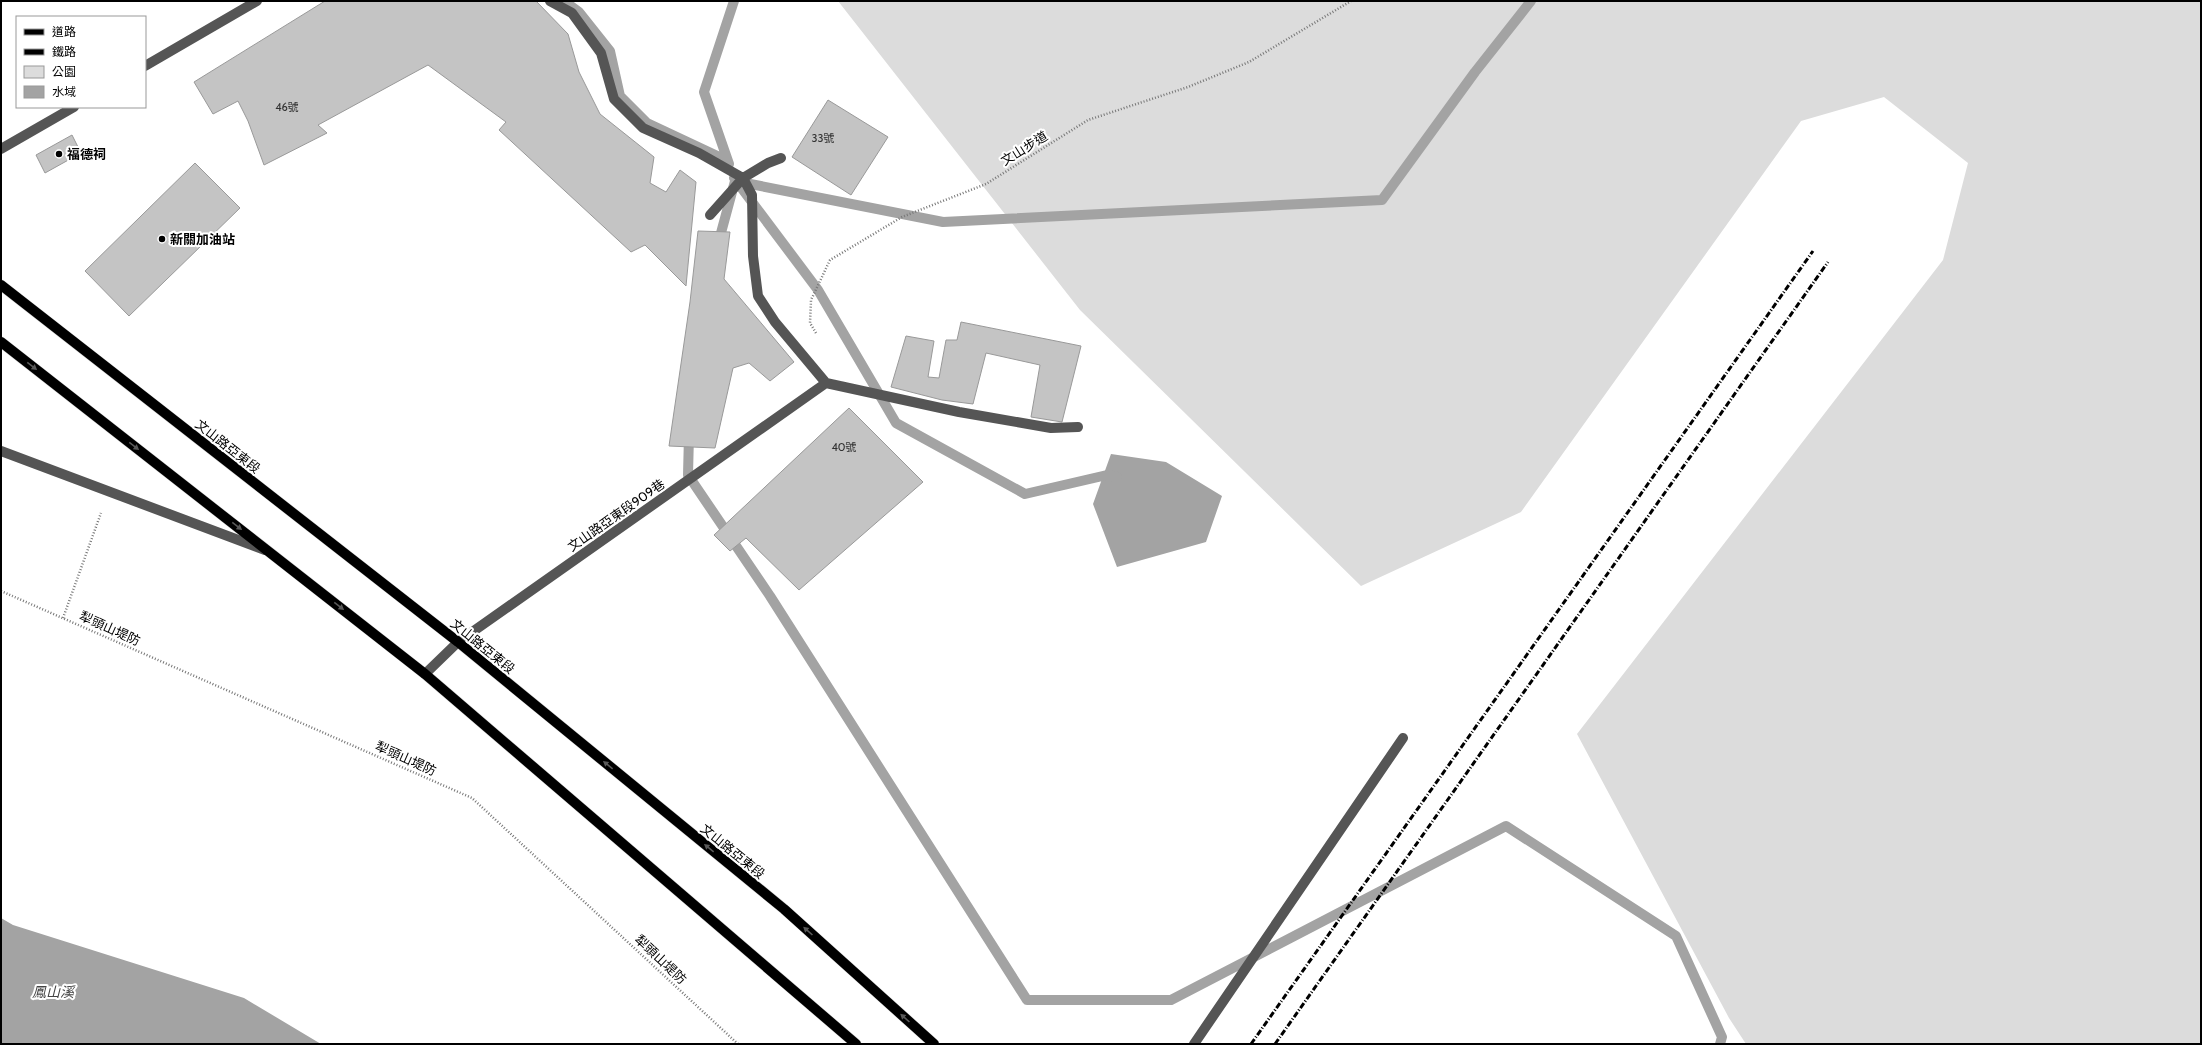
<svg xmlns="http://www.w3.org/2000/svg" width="2202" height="1045" font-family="Cabin,'Noto Sans TC',sans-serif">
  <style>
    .green { fill: #dcdcdc }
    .water { fill: #a3a3a3 }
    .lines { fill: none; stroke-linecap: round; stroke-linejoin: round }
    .stream { stroke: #a3a3a3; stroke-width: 10 }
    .building { fill: #c4c4c4; stroke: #999 }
    .major-casing { stroke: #dbdbdb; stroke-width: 11 }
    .path { stroke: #777; stroke-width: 2.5; stroke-dasharray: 1 2; stroke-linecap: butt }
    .minor { stroke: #555; stroke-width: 10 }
    .major { stroke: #000; stroke-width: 10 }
    .rail { stroke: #000; stroke-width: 3; stroke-dasharray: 6 2 1 2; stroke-linecap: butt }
    .oneway { fill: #595959 }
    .poi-dot { fill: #000; stroke: #fff; stroke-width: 1.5 }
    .labels { text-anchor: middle; stroke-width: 4; stroke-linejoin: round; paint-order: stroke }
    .number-label { font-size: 11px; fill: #313131 }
    .street-label { font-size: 13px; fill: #000; stroke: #fff }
    .poi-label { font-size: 13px; font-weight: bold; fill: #000; stroke: #fff; text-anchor: start }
    .water-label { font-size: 14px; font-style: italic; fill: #444; stroke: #fff }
  </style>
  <rect width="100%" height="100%" fill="#fff"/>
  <path class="green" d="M838,1H2201V1044H1746L1729,1018L1577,734L1943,260L1968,163L1884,97L1801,121L1521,512L1361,586L1080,310Z"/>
  <path class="water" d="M1111,454L1166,462L1222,496L1206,542L1117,567L1093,504Z
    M1,918L13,925L244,998L321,1044H1Z"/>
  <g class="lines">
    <path class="stream" d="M564,1L579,12L610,51L620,96L647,123L728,161
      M729,164L704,92L734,1
      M734,178L818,290L896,423L1025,494L1107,475L1117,477
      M718,244L735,181L943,222L1382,200L1475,72L1531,1
      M689,435L688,475L770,596L1027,1000H1171L1506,826L1676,936L1722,1037L1720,1044"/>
  </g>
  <path class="building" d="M325,1H536L568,34L579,72L600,114L654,157L650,183L666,192L680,170L696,182L686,286L645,245L631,252L499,130L506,122L428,65L318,125L327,133L264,165L248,121L238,101L213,114L194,82Z
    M828,100L888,137L851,195L792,157Z
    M72,135L81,153L45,173L36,155Z
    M195,163L240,208L129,316L85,271Z
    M698,231L730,232L724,279L794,362L770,381L749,363L733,368L715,448L669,446L690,302Z
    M961,322L1081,346L1062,422L1031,417L1040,365L986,353L973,404L942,400L891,387L906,336L934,341L928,377L939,378L946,340H957Z
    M849,408L923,482L799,590L746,538L730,551L714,535Z"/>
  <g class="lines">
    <g class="major-casing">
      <path id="major" d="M1,285L458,642L784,909L934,1044
        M1,342L425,674L856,1044"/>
    </g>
    <path class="path" d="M816,333L810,323L811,300L830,260L902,217L986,184L1088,120L1188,87L1249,62L1351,1
      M1,591L472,798L738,1044
      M63,618L101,513"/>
    <path class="minor" d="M550,1L572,13L601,53L614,99L643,128L699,153L743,178L710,215
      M145,66L257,1
      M1,149L74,107
      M781,158L768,163L743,178L752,195L753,256L758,296L775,322L826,383L959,412L1051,428L1078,427
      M1,451L265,550
      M425,674L458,642L826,383
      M1194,1044L1403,738"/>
    <use href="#major" class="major"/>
    <path class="rail" d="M1251,1044L1813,251
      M1275,1044L1828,262"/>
  </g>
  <defs><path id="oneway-solid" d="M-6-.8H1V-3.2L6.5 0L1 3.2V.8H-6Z"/></defs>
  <g class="oneway">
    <use href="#oneway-solid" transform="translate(32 366) rotate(38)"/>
    <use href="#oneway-solid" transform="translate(134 446) rotate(38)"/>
    <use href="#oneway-solid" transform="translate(237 526) rotate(38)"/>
    <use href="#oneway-solid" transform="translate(339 606) rotate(38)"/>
    <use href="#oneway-solid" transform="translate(608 765) rotate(-141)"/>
    <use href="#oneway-solid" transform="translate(709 848) rotate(-141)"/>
    <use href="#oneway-solid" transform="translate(808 931) rotate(-138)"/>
    <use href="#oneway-solid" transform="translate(905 1018) rotate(-138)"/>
  </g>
  <g class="poi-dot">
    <circle cx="59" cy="154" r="4"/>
    <circle cx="162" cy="239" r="4"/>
  </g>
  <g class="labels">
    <g class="number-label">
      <text x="287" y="111">46號</text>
      <text x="823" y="142">33號</text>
      <text x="844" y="451">40號</text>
    </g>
    <g class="street-label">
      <text transform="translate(1024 148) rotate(-32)" y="5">文山步道</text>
      <text transform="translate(228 446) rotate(38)" y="5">文山路亞東段</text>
      <text transform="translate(616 515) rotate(-35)" y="5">文山路亞東段909巷</text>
      <text transform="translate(110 628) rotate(24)" y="5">犁頭山堤防</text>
      <text transform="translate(483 646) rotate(39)" y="5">文山路亞東段</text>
      <text transform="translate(406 758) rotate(24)" y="5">犁頭山堤防</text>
      <text transform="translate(733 851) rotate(39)" y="5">文山路亞東段</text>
      <text transform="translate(661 959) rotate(43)" y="5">犁頭山堤防</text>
    </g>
    <g class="poi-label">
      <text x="67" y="159">福德祠</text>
      <text x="170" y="244">新關加油站</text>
    </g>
    <g class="water-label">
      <text x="53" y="997">鳳山溪</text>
    </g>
  </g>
  <rect width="2202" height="1045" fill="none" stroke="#000000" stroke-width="4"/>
  <rect x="16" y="16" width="130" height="92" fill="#ffffff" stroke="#999999"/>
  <rect x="24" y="29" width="20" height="6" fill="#000000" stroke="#999999"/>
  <text x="52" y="36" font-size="12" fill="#000000">道路</text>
  <rect x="24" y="49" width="20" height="6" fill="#000000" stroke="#999999"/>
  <text x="52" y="56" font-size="12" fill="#000000">鐵路</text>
  <rect x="24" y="66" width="20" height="12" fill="#dcdcdc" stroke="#999999"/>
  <text x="52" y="76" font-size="12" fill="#000000">公園</text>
  <rect x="24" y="86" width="20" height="12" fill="#a3a3a3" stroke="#999999"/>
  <text x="52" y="96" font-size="12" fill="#000000">水域</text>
</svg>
